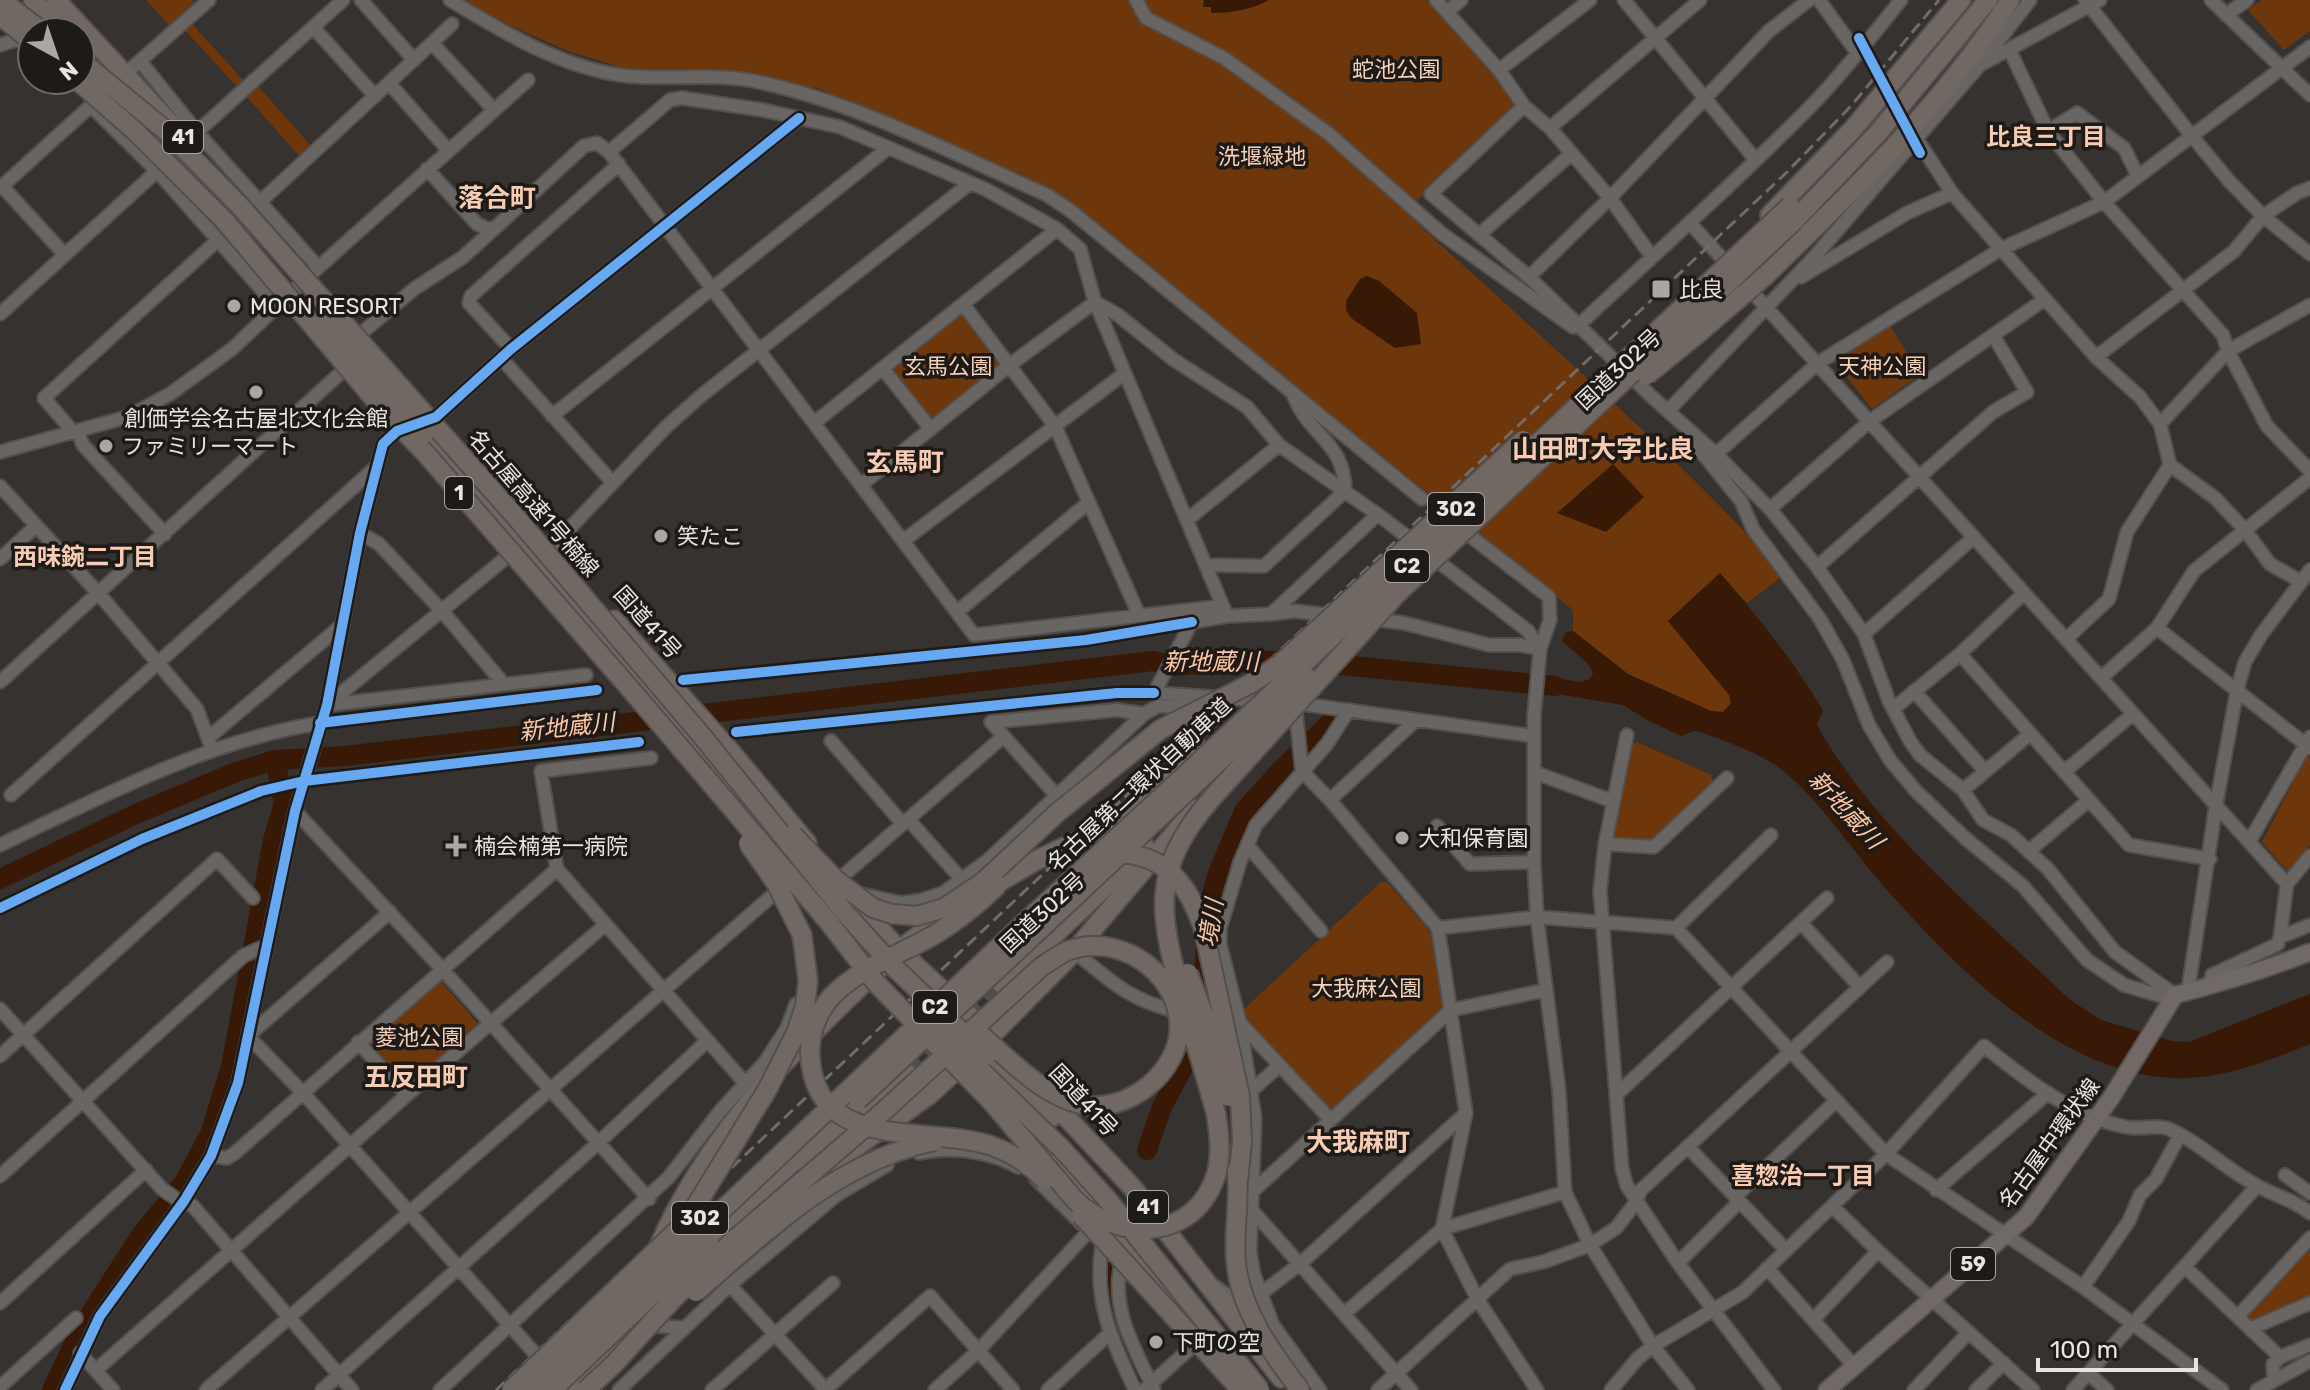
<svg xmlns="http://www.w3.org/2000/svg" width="2310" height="1390" font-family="Rubik,'Noto Sans JP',sans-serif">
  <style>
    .green { fill: #6d370b }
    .water { fill: #381905 }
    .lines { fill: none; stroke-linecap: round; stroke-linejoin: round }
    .river { stroke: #381905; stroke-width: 20 }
    .highway-tunnel { stroke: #514d4b; stroke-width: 18; stroke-dasharray: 18 9; stroke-linecap: butt }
    .minor-casing { stroke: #534f4d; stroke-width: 16 }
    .major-casing { stroke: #534f4d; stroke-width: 20 }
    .highway-casing { stroke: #534f4d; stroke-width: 22 }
    .minor { stroke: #686563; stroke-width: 12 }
    .major { stroke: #716966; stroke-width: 16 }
    .highway { stroke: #716863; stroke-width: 18 }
    .rail { stroke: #6f6c6b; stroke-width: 3; stroke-dasharray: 12 6; stroke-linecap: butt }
    .highway-bridge-casing { stroke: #534f4d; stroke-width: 22; stroke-linecap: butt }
    .highway-bridge { stroke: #716863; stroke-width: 18 }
    .cycleway-casing { stroke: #1e1a17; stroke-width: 15 }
    .cycleway { stroke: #66a8f1; stroke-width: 10 }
    .poi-dot { fill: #aba6a3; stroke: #1e1a17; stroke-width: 3 }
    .labels { text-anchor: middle; stroke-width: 7; stroke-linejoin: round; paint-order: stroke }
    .shield { fill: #1e1a17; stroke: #ada7a4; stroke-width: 2 }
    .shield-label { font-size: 20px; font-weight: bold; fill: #eae4e1 }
    .park-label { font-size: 22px; fill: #f7d0b9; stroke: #1e1a17 }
    .poi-label { font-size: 22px; fill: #eae4e1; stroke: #1e1a17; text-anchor: start }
    .street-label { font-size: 22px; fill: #eae4e1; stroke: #1e1a17 }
    .neighbourhood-label { font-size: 24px; font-weight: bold; fill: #f7ccb2; stroke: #1e1a17 }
    .water-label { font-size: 24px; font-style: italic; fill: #ffc5a2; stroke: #1e1a17 }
    .quarter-label { font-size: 26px; font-weight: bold; fill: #f7ccb2; stroke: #1e1a17 }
  </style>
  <rect width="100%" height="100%" fill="#363230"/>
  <path class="green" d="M146,0H192L194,2L169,25Z
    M464,0H1426L1518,103L1411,206L1419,225C1543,339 1672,449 1784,575L1747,603L1720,573L1668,621L1730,695C1731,704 1731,707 1723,712L1711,711L1628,674L1573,631V610L1075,208L1023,175L817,88L623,68L568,51L498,20Z
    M2261,0H2310V31L2284,50L2248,10Z
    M191,23L245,82L238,88L184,29Z
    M258,86L311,146L299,156L246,96Z
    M960,315H965L1002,361L1001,367L931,421L891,374V369Z
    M1890,326L1921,374L1872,409L1834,361Z
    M1637,742L1711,775L1714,784L1654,841L1615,840L1612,836L1629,748Z
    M2307,756L2310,758V845L2288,872L2262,842Z
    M1381,882H1387L1432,934L1443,1009L1333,1110H1328L1248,1024L1244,1009Z
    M438,978L479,1025L406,1090L364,1044Z
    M2310,1244V1299L2254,1322L2249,1319L2248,1313Z"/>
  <path class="water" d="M1204,0H1269C1251,10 1231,13 1211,13V7H1203Z
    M1367,276L1379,281L1417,313L1421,344L1395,348L1351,318L1346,310V301L1360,279Z
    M1613,464L1644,497L1606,532L1557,513Z
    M1720,573C1758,617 1794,661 1823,711L1817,725C1875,830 1983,916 2069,999L2101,1020L2172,1041L2189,1042L2310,994V1044C2270,1060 2232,1076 2188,1078C2065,1083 1949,962 1875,876C1847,843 1813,792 1778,767C1755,751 1727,742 1701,732L1694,731L1681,736L1645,719L1623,705L1540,691V676L1581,682L1590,679L1593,673L1588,664L1562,641L1566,632L1573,631L1628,674L1711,711L1723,712L1731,703L1729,695L1668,621Z"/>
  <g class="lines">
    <path class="river" d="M0,879L136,814L236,772L275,760L345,756L1153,661L1172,666L1233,661H1300L1555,686
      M1147,1150L1162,1107L1201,1034L1208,908L1218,873L1244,811L1281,770L1329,724
      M1106,1270L1108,1298L1145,1390
      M52,1390L82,1327L141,1235L185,1181L210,1134L231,1067L273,840L284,803L275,760"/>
    <path class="highway-tunnel" d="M907,1073L1002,984"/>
    <g class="minor-casing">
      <path id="minor" d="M361,0L414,60
        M450,0C503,32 563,69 627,76C669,80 712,73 754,81C856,102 952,153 1047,195L1071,211L1422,499
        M1136,0L1146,18L1224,58L1329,134L1441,233L1573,327
        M1436,0L1499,70L1524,106L1550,128L1610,198L1652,257
        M1624,0L1755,159
        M1819,0L1858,54
        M2085,0L2191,135L2230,182L2263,216L2310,254
        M2211,0L2310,95
        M1447,12L1461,0
        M2226,15L2247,0
        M313,27L375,96
        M432,43L452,24
        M0,45L15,40L29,41
        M2010,51L2048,131L2104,202L2223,335L2228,351L2267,426L2310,471
        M140,61L197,132L318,267
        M1982,64L2100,0
        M132,68L209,0
        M1499,70L1590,0
        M389,83L448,150
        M91,106L157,171L278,308
        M1524,106L1431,194L1529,277L1651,396L1716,454L1770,509L1817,567L1864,634L1889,701L1910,741L1920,755L1963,790L1983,820L2011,835L2048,869L2115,952L2175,995
        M1550,128L1700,0
        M2048,131L2077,113L2124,148L2138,176
        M197,132L343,0
        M1917,139L1952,193L2096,357L2140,397L2160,424L2170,465L2127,532L2109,599L2066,639
        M609,152L670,100L682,98L763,110L840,127L987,190L1057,229L1080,249L1095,302L1227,616
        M427,169L477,224L487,229L495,228L584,146L597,143L609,152L974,635L1223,606
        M2,186L65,255
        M0,188L96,101
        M260,202L432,43L494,110
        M1690,223L2287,884
        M1480,234L1571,154
        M1529,277L1610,198L1769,31L1809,0
        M1801,277L1907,213L1952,193
        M963,304L1055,426L1139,615
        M0,314L157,171
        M1579,325C1656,253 1736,182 1810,107C1843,73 1871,37 1901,0
        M363,332L414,289L463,257L495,228
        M511,349L469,303L471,296L619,164
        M2096,357L2234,251L2263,216L2297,193L2310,188
        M501,358L613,483
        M883,369L931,429
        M1668,411L1816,255L1979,66L2030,0
        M552,416L887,149
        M814,423L1057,229
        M2160,424L2228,351L2310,305
        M78,431L83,445L165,534
        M74,433L44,398L218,240
        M1690,438L1741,501L1753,529L1820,619L1843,660L1869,725L1890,760L1915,790L1965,838L2023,886L2087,960L2124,985L2171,999
        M0,452L127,417L170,394L232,349L311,274L528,80
        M1716,454L1818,363L2001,249L2104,202L2310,47
        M2170,465L2215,498L2245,530L2270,564L2300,581
        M861,485L1011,364L1095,302L1118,315L1174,360L1247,407L1279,445L1384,519L1462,580L1528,631L1540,649
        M0,486L99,594L197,709L212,749
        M1770,509L1870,421L2045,299
        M1187,520L1279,445
        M1465,532L1549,597L1550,620L1540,649L1534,716V862L1537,917L1559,1090L1565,1192L1590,1245L1653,1346L1688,1390
        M360,533L379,544L442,611L503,683
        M903,541L1125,373
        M550,549L667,426L702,395L969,184
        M508,556L327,705L586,675
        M0,559L36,526
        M1206,565L1264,566L1345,491C1345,442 1310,437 1294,397
        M1817,567L1993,412L2027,392L1993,335
        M957,612L1089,502
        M1272,614L1295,611L1337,616
        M1371,619L1404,623L1489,645H1521L1540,649
        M2157,628L2310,748
        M1864,634L1974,537
        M1960,654L2129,845L2210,859
        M2101,678L2157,628L2194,571L2310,478
        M0,682L346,368
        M1914,691L1985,771
        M1268,701L1154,693L1192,622L1227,616L1271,614L1377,515
        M1295,703L1302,771L1330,800L1438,928L1466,1113L1442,1229L1478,1300L1537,1390
        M1295,703L1533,736
        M1893,709L1960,654L2024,593
        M1627,735L1605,844L1600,891L1622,1169L1627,1186L1678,1263L1774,1390
        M208,738L343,624
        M831,741L903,824
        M651,758L541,771L557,869L745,1083
        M2064,772L2133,714
        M1536,773L1612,801
        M1963,790L2030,734
        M11,795L376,467
        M1056,795L991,722L1117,710L1144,714L1158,706L1200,708
        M1330,800L1416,720
        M295,811L442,969L649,1199
        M908,819L962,880L960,887
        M1437,826L1470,864L1534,862
        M2249,842L2310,737
        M1605,844L1654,847L1727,778
        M0,845C103,796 206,741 320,723
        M1247,845L1321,931
        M2029,851L2089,800
        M2310,856L2287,884L2280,937L2310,925
        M837,881L1004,736
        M856,893L902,903L922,900L943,893L987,861L1144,714
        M390,912L248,1036L303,1093L547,1367
        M1801,923L1860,987
        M1438,928L1537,917L1676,928L1886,1154L2083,1287L2222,1390
        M1676,928L1771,835
        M1074,951C1111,982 1132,1002 1180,1012
        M2210,987L2212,975L2278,944L2280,937
        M2188,991L2216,805L2237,690L2245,662L2261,635L2310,570
        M0,1009L162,1189L178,1200L192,1205L352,1390
        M1240,1023L1330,1119
        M358,1042L407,1095
        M0,1056L217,859L253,898
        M1252,1090L1280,1065
        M1616,1095L1827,898
        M1688,1147L1785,1249
        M919,1153C951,1146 989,1151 1018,1167
        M211,1156L227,1158L235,1153L557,869
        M2285,1175L2310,1193
        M0,1176L243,956L265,946
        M1036,1179L1083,1225
        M1936,1190L2048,1093
        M1252,1192L1451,1010L1546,990
        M1735,1197L1836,1101
        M1832,1206L1878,1251L2033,1390
        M1251,1209L1411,1390
        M1102,1245C1093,1301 1112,1340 1135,1390
        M1678,1263L1739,1202
        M1121,1265C1110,1309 1136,1351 1154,1390
        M2185,1267L2280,1357
        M1767,1268L1854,1366
        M730,1285L826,1390
        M1216,1287L1234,1300L1254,1299L1301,1263L1466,1113
        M2083,1287L2129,1221L2140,1195L2156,1179L2180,1135
        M0,1303L146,1170
        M1344,1314L1442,1229L1565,1192
        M2239,1315L2310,1238
        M1813,1320L1878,1251
        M644,1325L685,1328
        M2252,1328L2310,1303
        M80,1353L113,1390
        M96,1370L407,1095L605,925
        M2088,1373L2107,1390
        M2274,1379L2273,1364L2280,1357L2310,1345
        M0,1387L76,1318
        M65,1390L100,1316L184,1201L211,1156L238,1083L295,811L327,705L360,533L383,444L397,431L436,417L511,349L799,118
        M206,1390L782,887
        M322,1390L598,1143L707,1041
        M440,1390L669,1177L722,1109L765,1062L787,1028L796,1004
        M619,1390L730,1285L838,1194L887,1165
        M712,1390L833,1283
        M825,1390L930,1296L1013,1390
        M935,1390L978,1351L1089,1231
        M1048,1390L1109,1334
        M1144,1390L1194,1345
        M1320,1390L1273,1325L1254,1275L1250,1252L1255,1118L1240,1023L1220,944V929L1240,862L1256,825L1327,744L1349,710
        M1378,1390L1510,1269L1543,1262L1590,1245L1616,1228L1637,1201L1640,1191L1887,962
        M1611,1390L1638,1358L1653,1346L1743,1292L1886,1154L1984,1046C2025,1079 2073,1117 2126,1127C2140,1130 2156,1124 2169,1129C2201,1143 2225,1169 2256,1185C2274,1196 2293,1199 2310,1213
        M1914,1390L1969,1332
        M1976,1390L2004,1363
        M2073,1390L2257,1186
        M2257,1390L2310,1361"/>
    </g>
    <g class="major-casing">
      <path id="major" d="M1827,1390L2026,1217L2111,1098L2175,995C2221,983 2265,970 2310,952"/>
    </g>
    <g class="highway-casing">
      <path id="highway" d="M33,0L62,32
        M56,0L182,136
        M1770,215L1853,129L1961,0
        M1794,221L1878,133L1988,0
        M1765,276C1853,191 1943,104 2010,0
        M424,434L458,460L464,462
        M441,463L462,480L568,601L771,841
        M614,620L731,752L807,843
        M985,890L1039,859L1113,824L1201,750
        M851,897L899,950L989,1034
        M906,945L956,907
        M1002,984L1146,848
        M987,1056L1052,1117
        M1039,1088L1132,1187L1281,1378
        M1037,1142L1120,1233L1194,1321
        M835,1162L929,1095L964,1063L1071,955L1195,809
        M807,1166L907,1073
        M709,1241L853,1105
        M658,1248C707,1134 791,1051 881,967
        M571,1390L646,1318"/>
    </g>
    <use href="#minor" class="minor"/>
    <use href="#major" class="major"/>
    <use href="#highway" class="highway"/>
    <path class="rail" d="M496,1390L1787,172L1851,106L1939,0"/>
    <g class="highway-bridge-casing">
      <path id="highway-bridge" d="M1,0L43,32
        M0,15L32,42
        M80,60L165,130L240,206L515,516L702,736L845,913L894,967L987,1056
        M77,80L136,132L224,220L380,406L427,455L639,699L827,920L876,983L990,1100L1075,1200C1119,1243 1195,1241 1216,1175C1222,1155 1219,1133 1216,1113C1205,1075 1194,1038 1183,1000C1159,915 1149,871 1211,799L1394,597
        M326,321L424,434
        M1647,375L1700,332L1765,276
        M1385,605L1794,221
        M793,835L836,880L873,908L892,914L917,916L944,908L983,882L1057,813L1161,729L1250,684L1280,664L1523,440
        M1114,853C1166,853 1189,885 1204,931L1240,1096L1242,1142L1238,1181
        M998,885C977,905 951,926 925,940C895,956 862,968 836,992C820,1007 810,1029 810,1052C812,1153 926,1125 989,1145C1011,1152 1029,1164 1045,1180
        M1188,973L1211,1034L1229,1097
        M946,1037L1062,1149L1107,1199L1260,1390
        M858,1100L1308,678
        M1237,1170C1240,1201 1233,1232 1236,1263C1241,1311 1272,1353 1300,1390
        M1081,1215L1241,1390
        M696,1292C769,1229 838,1161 935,1141
        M511,1390L686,1222L767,1090L796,1033L805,1006L808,981L802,935L776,883L748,843
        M533,1390L1023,924L1182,778L1790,206
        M552,1390L709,1241
        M586,1390L614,1364L674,1298L735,1239L885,1110L1041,967C1049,962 1058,955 1067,951C1116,932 1175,969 1179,1022C1183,1071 1126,1116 1080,1104C1042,1095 1010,1060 981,1035"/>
    </g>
    <use href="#highway-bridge" class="highway-bridge"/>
    <g class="cycleway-casing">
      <path id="cycleway" d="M1859,38L1920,153
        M683,680L1086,640L1192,622
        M320,723L597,690
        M736,732L1117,693H1154
        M0,908L142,839L261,791L304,781L639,742
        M65,1390L100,1316L184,1201L211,1156L238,1083L295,811L327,705L360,533L383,444L397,431L436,417L511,349L799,118"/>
    </g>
    <use href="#cycleway" class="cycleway"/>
  </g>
  <g class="poi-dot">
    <rect x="1651" y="279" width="20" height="20" rx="4"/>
    <circle cx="234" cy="306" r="8"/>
    <circle cx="256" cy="392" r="8"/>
    <circle cx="106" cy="446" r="8"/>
    <circle cx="661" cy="536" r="8"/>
    <circle cx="1402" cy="838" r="8"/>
    <path d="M452 834h8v8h8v8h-8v8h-8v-8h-8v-8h8z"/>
    <circle cx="1156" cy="1342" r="8"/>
  </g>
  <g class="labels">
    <g class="shield">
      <rect x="163" y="121" width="40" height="32" rx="6"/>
      <rect x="445" y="477" width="28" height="32" rx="6"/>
      <rect x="1428" y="493" width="56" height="32" rx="6"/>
      <rect x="1385" y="550" width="44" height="32" rx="6"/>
      <rect x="913" y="991" width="44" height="32" rx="6"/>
      <rect x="1128" y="1191" width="40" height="32" rx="6"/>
      <rect x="672" y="1202" width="56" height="32" rx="6"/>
      <rect x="1951" y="1248" width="44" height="32" rx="6"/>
    </g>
    <g class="shield-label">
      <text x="183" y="144">41</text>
      <text x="459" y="500">1</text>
      <text x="1456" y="516">302</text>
      <text x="1407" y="573">C2</text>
      <text x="935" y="1014">C2</text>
      <text x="1148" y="1214">41</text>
      <text x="700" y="1225">302</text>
      <text x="1973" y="1271">59</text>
    </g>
    <g class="park-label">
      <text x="1396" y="77">蛇池公園</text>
      <text x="1262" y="164">洗堰緑地</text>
      <text x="948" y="374">玄馬公園</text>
      <text x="1882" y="374">天神公園</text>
      <text x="1366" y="996">大我麻公園</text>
      <text x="419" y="1045">菱池公園</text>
    </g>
    <g class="poi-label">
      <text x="1679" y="297">比良</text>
      <text x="250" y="314">MOON RESORT</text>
      <text x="256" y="426" text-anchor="middle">創価学会名古屋北文化会館</text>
      <text x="122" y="454">ファミリーマート</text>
      <text x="677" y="544">笑たこ</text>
      <text x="1418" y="846">大和保育園</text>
      <text x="474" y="854">楠会楠第一病院</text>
      <text x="1172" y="1350">下町の空</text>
    </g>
    <g class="street-label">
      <text transform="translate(1618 369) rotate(-43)" y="8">国道302号</text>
      <text transform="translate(534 503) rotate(49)" y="8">名古屋高速1号楠線</text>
      <text transform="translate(648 622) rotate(48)" y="8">国道41号</text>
      <text transform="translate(1139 784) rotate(-43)" y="8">名古屋第二環状自動車道</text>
      <text transform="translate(1042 912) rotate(-43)" y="8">国道302号</text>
      <text transform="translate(1084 1100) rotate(47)" y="8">国道41号</text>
      <text transform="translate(2049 1143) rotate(-54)" y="8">名古屋中環状線</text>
    </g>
    <g class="neighbourhood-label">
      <text x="2046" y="145">比良三丁目</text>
      <text x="85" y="565">西味鋺二丁目</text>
      <text x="1803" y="1184">喜惣治一丁目</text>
    </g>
    <g class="water-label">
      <text x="1211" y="670">新地蔵川</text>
      <text transform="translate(567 727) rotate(-6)" y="8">新地蔵川</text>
      <text transform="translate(1846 810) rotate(47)" y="8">新地蔵川</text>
      <text transform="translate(1211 923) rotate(-81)" y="8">境川</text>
    </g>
    <g class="quarter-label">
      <text x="497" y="207">落合町</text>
      <text x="1603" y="458">山田町大字比良</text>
      <text x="905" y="471">玄馬町</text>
      <text x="416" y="1086">五反田町</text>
      <text x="1358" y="1151">大我麻町</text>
    </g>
  </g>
  <g transform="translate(56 56) rotate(140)"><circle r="38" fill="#1e1a17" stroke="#706b68" stroke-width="2"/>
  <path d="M0-6L14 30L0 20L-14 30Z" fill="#aba6a3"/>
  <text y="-12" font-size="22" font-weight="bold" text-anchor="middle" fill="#eae4e1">N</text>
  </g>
  <path d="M2038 1358v12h158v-12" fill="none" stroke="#eae4e1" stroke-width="4"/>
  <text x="2050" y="1358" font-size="24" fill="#eae4e1" stroke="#1e1a17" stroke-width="6" paint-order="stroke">100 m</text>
</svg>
